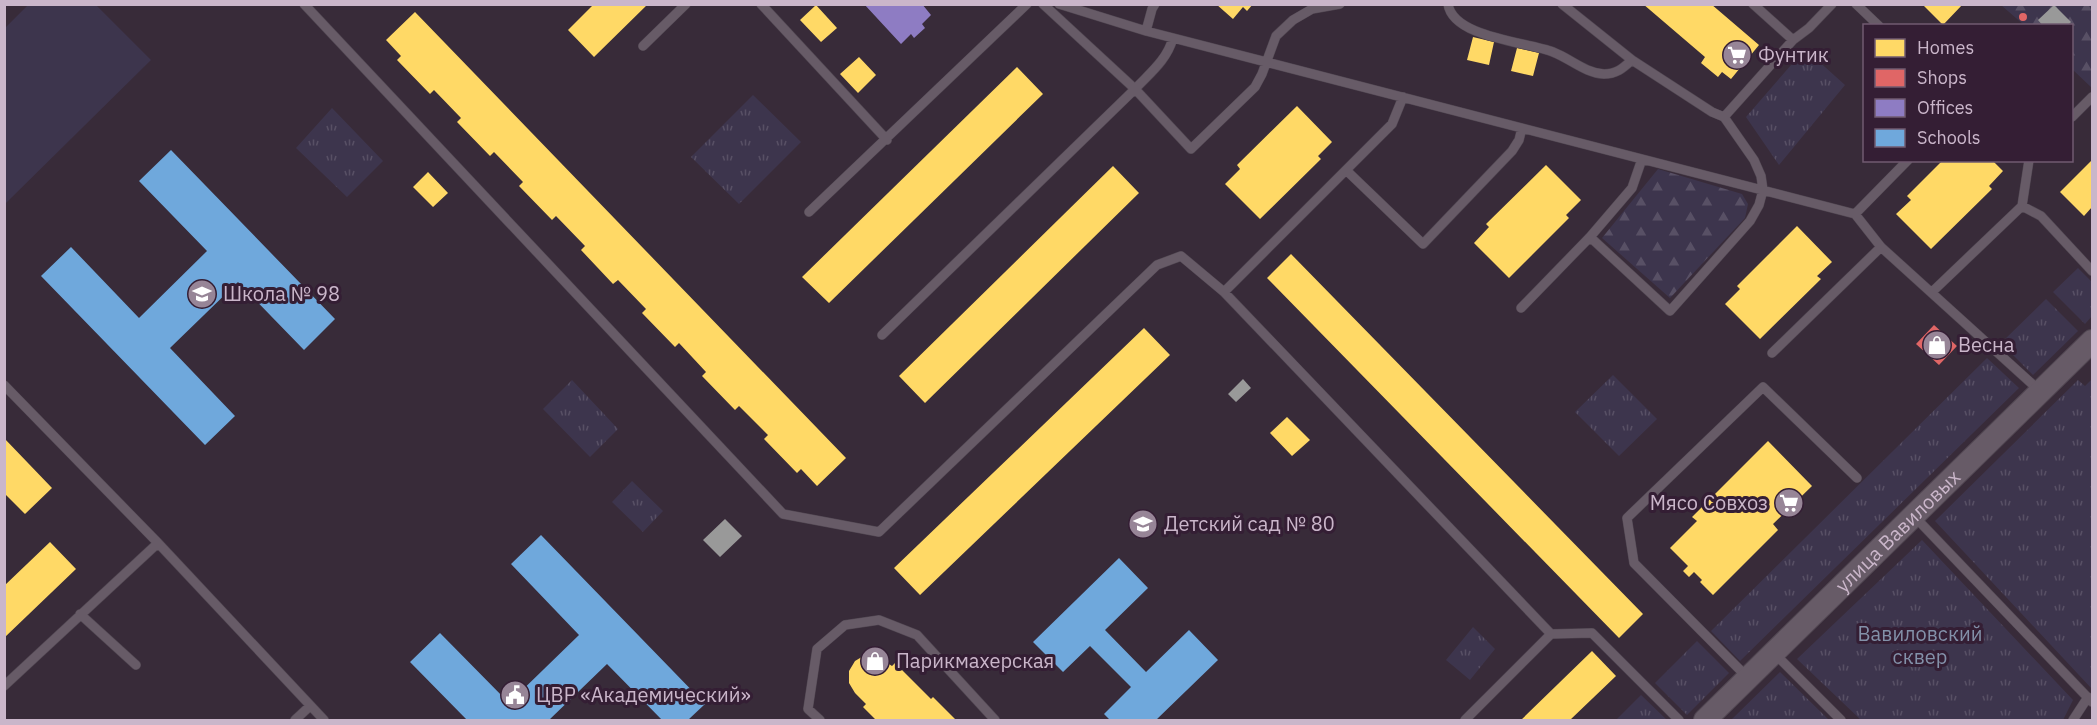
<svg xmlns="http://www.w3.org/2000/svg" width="2097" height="725" font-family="'IBM Plex Sans',sans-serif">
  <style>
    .grass { fill: url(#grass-tufts) }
    .forest { fill: url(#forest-firs) }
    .pitch { fill: #3d354d }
    .homes { fill: #ffd966 }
    .shops { fill: #e06666 }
    .offices { fill: #8e7cc3 }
    .schools { fill: #6fa8dc }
    .industry { fill: #999 }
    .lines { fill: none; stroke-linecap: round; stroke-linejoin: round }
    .service-casing { stroke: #514752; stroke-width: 10 }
    .tertiary-casing { stroke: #514752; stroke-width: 24 }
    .service { stroke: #675b67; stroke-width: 9 }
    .tertiary { stroke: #675b67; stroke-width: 22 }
    .labels { text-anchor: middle; stroke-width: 6; stroke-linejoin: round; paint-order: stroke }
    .poi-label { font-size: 20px; fill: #cab6ca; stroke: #341e34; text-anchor: start }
    .street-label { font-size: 20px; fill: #cab6ca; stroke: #341e34 }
    .park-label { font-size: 20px; fill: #8391a9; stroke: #341e34 }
  </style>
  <defs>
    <pattern id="grass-tufts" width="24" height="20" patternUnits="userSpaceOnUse" patternTransform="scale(1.5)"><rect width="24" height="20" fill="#3d354d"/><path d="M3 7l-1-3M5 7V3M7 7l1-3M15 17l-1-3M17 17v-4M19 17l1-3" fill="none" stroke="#585065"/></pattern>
    <pattern id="forest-firs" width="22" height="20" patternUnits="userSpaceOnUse" patternTransform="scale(1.5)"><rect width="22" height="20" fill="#3d354d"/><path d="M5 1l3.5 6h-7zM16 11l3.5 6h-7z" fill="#585065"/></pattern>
  </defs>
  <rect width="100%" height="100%" fill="#382b39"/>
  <path class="grass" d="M1805,49L1845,85L1779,165L1746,117Z
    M753,95L801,142L739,204L691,157Z
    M332,108L383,161L347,197L296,148Z
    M2078,268L2092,282V316L2085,324L2053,292Z
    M2046,299L2078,331L2033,375L2001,343Z
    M1987,358L2019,388L1740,661L1711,631Z
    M1613,375L1657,419L1619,456L1575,412Z
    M2092,379V689L1935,521L2078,380L2085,386Z
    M572,380L618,429L590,457L543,409Z
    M632,481L663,511L643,532L612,502Z
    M1922,540L2073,700L2063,720H1861L1797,659Z
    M1473,627L1495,649L1470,680L1446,660Z
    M1697,641L1729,673L1687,715L1655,683Z
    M1780,672L1829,720H1731Z
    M1641,695L1667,720H1616Z"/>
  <path class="forest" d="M2001,5H2092V88L2072,69V26L2024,25Z
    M1658,169L1742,194L1748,204L1745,218L1670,298L1602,238Z"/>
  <path class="pitch" d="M28,5H96L151,60L5,204V28Z"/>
  <path class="homes" d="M594,4H648L594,57L568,30Z
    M1216,4H1253L1247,11L1243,7L1233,19Z
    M1643,4H1711L1759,45L1731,79L1722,72L1718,77L1701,63L1705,57Z
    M1922,4H1963L1943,25Z
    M816,5L837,28L821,42L800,20Z
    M415,12L846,458L817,486L801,469L797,473L764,439L768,435L739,406L735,410L702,376L706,372L679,343L675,347L642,313L646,309L618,280L613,284L581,250L585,246L556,216L552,220L519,186L523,182L494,152L490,156L457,122L461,118L434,90L430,94L397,60L401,56L386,40Z
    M1473,37L1494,42L1489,65L1467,60Z
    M1517,48L1539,53L1533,76L1511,71Z
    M859,57L876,75L858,93L840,74Z
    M1017,67L1043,94L829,303L802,277Z
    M1297,106L1332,142L1318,156L1321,159L1260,219L1225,184L1240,169L1237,165Z
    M1943,160H1992L2003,171L1989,186L1992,189L1931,249L1896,214L1911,200L1907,196Z
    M2092,160V207L2084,216L2060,192Z
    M1546,165L1581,200L1566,215L1569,218L1509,278L1474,243L1489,227L1486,224Z
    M1113,166L1139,193L925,403L899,376Z
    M428,172L448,193L433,207L413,187Z
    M1797,226L1832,262L1817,276L1821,279L1760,339L1725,304L1740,289L1737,286Z
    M1291,254L1643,614L1619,638L1267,278Z
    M1144,328L1170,355L920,595L894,568Z
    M1287,417L1310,440L1292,456L1270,433Z
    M4,438L52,488L25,514L4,493Z
    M1768,441L1812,486L1773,524L1778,530L1713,595L1700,582L1702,580L1694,572L1689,577L1683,571L1688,566L1670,548L1697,521L1692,517Z
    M50,542L76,569L4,638V586Z
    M1592,651L1616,676L1570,720H1521Z
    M865,655L877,656L892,666L895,663L931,699L933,697L956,720H876L863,707L866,704L855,693L849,683V671L855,661Z"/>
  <path class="shops" d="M2019 17a4 4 0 1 1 8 0a4 4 0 1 1-8 0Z
    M1934,325L1957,346L1939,365L1916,344Z"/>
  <path class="offices" d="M864,4H922L931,15L922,24L925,28L914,38L911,34L901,44Z"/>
  <path class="schools" d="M171,150L335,319L304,350L238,282L170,348L235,416L205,445L41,276L71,247L139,318L207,251L139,181Z
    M541,535L705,704L688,720H662L607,664L549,720H467L410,662L440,633L509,703L579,635L511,564Z
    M1119,558L1148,588L1105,630L1146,672L1189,630L1218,660L1156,720H1110L1104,714L1131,687L1090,646L1063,672L1033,642Z"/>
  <path class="industry" d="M2054,5L2071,22L2067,26H2043L2038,20Z
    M1243,379L1251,388L1236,402L1228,394Z
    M725,519L742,536L720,557L703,540Z"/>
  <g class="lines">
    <g class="service-casing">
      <path id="service" d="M304,4L783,514L879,532L1157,265L1181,256L1224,292L1551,634L1465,720
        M761,4L887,140
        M1043,4L1135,89L1191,149L1255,87L1262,74L1276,36L1293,20L1312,9L1340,4
        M1059,4L1146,31L1855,214L1881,247L2041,392
        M1448,4C1453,38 1528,42 1553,52C1571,59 1585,73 1604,74C1617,74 1623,68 1632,60
        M1562,4L1632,60L1712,112L1724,117L1754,160L1761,176L1763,190L1759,205L1750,221L1670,311L1590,237L1632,188L1642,159
        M1856,4L1879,26
        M1146,31L1152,9L1155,4
        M1793,40L1809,28L1832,4
        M643,46L686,4
        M1724,117L1793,40L1753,4
        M2072,117L2092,97
        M2029,160L2022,206L2041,216L2092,271
        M1347,171L1423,244L1512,151L1519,140L1522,128
        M809,212L1027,4
        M1855,214L1908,160
        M1224,292L1392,124L1403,97
        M1932,292L2022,206
        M1521,308L1590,237
        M882,335L1135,89C1150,73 1167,60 1173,38
        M1772,353L1881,247
        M4,385L158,543
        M1914,516L2092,702
        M80,614L136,665
        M1551,634L1592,633L1679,720
        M1774,653L1841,720
        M1748,678L1634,563L1627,518L1763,387L1857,478
        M4,686L158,543L324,720
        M295,720L310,706
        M820,720L808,709L817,649L845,625L879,620L917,635L995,720
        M2073,720L2088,697"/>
    </g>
    <g class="tertiary-casing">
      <g id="tertiary">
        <path id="s1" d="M1705,720L2092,341"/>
      </g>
    </g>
    <use href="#service" class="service"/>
    <use href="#tertiary" class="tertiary"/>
  </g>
  <defs>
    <g id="supermarket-disc" transform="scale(1.5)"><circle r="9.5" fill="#978597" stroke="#341e34"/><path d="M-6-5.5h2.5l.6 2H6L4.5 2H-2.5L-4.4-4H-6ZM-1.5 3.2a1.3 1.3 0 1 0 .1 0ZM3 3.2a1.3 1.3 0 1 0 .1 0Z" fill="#fff"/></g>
    <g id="school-disc" transform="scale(1.5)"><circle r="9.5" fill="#978597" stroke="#341e34"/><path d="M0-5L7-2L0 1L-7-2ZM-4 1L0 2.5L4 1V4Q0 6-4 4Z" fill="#fff"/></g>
    <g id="shop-disc" transform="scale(1.5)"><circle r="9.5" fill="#978597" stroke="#341e34"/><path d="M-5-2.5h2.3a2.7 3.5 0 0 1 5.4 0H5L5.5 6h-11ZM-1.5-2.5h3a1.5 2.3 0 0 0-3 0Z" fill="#fff"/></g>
    <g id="civic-disc" transform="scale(1.5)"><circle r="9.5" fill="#978597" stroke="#341e34"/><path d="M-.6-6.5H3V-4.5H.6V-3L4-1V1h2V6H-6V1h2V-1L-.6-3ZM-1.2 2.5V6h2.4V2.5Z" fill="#fff"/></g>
  </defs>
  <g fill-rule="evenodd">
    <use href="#supermarket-disc" x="1737" y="55"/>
    <use href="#school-disc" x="202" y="294"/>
    <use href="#shop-disc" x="1937" y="345"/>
    <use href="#supermarket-disc" x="1789" y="503"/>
    <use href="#school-disc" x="1143" y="524"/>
    <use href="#shop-disc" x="875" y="661"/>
    <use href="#civic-disc" x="515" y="695"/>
  </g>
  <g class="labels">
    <g class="poi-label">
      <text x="1758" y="62">Фунтик</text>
      <text x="223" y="301">Школа № 98</text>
      <text x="1958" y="352">Весна</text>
      <text x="1768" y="510" text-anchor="end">Мясо Совхоз</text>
      <text x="1164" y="531">Детский сад № 80</text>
      <text x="896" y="668">Парикмахерская</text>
      <text x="536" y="702">ЦВР «Академический»</text>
    </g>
    <g class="street-label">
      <text dy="7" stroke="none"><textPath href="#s1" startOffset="270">улица Вавиловых</textPath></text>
    </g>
    <g class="park-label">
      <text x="1920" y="641">Вавиловский<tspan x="1920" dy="23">сквер</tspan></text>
    </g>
  </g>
  <rect width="2097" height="725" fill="none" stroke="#cab6ca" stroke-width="12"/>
  <rect x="1863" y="24" width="210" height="138" fill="#341e34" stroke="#705b70" stroke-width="1.5"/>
  <rect x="1875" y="39" width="30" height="18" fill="#ffd966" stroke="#705b70" stroke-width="1.5"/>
  <text x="1917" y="54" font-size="18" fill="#cab6ca">Homes</text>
  <rect x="1875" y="69" width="30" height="18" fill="#e06666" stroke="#705b70" stroke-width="1.5"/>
  <text x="1917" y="84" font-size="18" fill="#cab6ca">Shops</text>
  <rect x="1875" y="99" width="30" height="18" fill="#8e7cc3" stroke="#705b70" stroke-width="1.5"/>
  <text x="1917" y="114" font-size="18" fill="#cab6ca">Offices</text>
  <rect x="1875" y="129" width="30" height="18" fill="#6fa8dc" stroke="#705b70" stroke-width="1.5"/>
  <text x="1917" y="144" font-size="18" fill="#cab6ca">Schools</text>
</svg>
